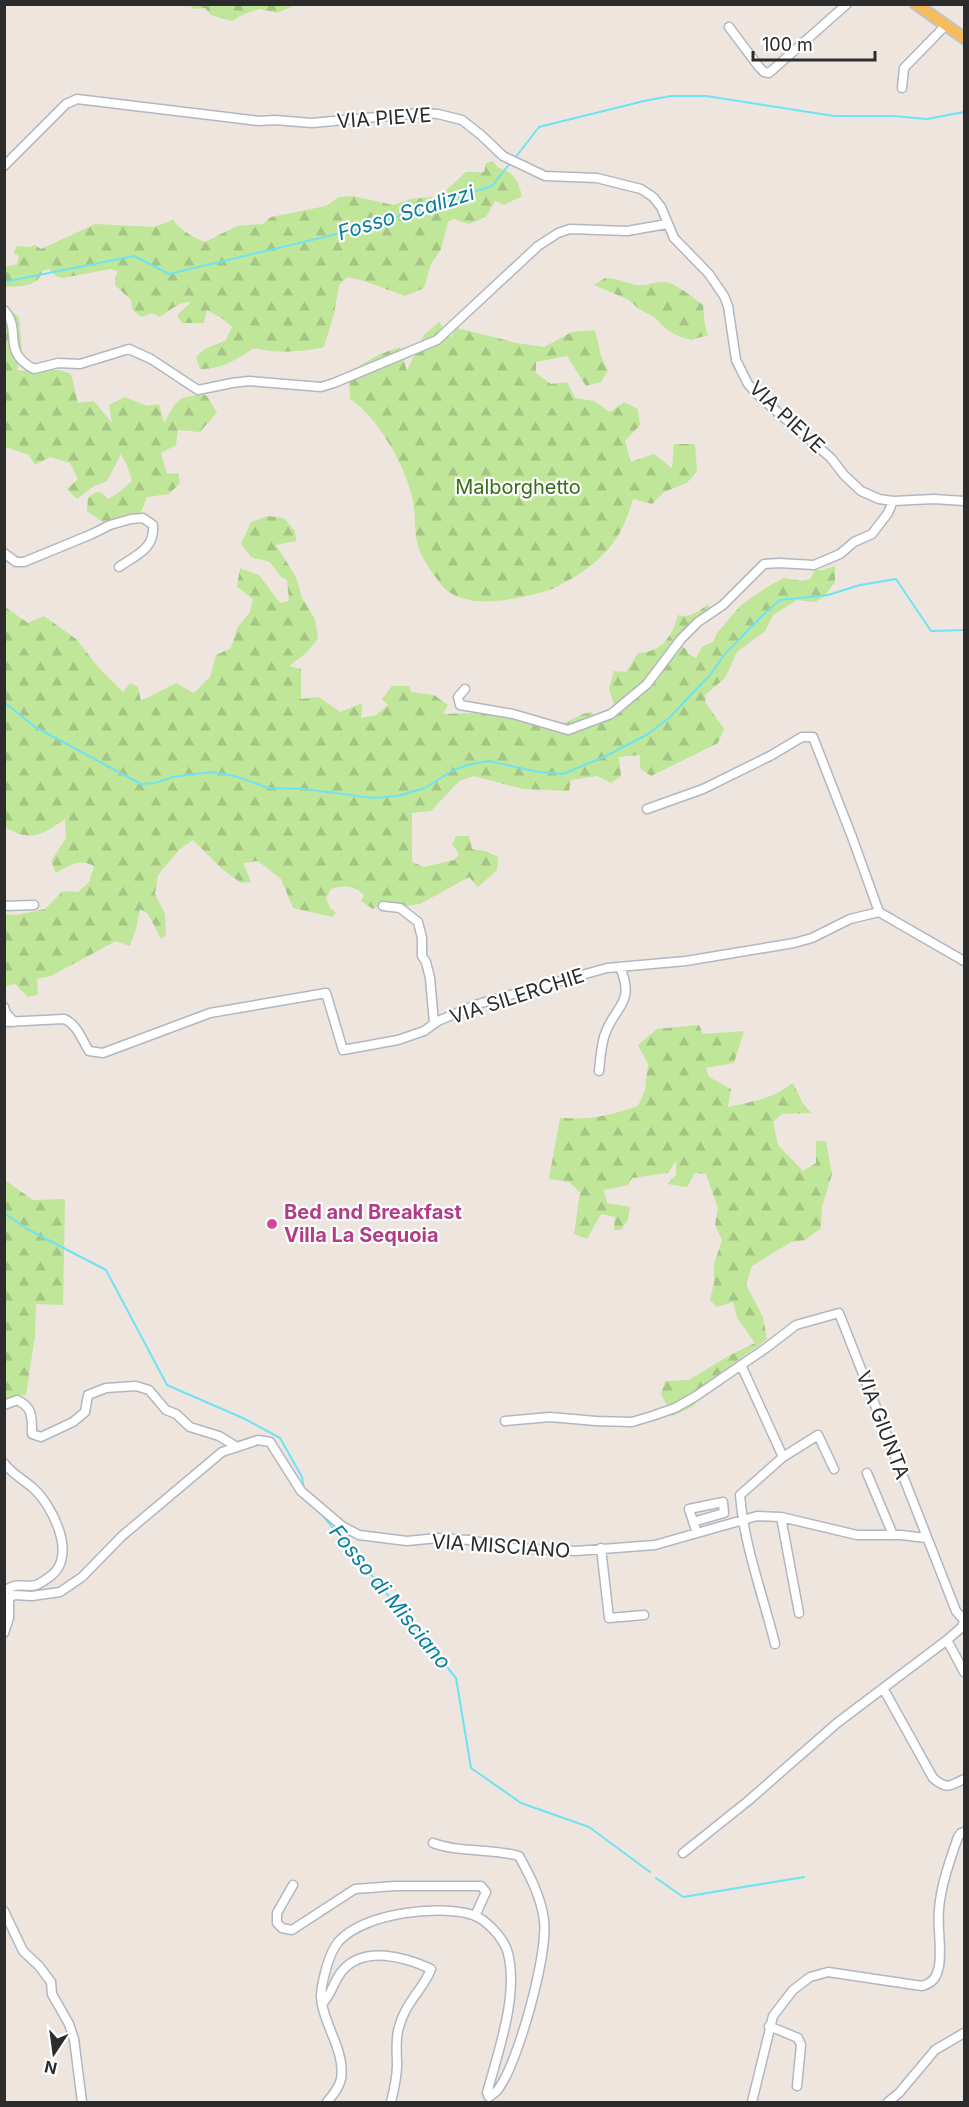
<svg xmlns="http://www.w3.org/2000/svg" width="969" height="2107" font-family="Inter,sans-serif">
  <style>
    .forest { fill: url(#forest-firs) }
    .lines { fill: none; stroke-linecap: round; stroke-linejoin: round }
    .stream { stroke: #6fe3f3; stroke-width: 2 }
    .minor-casing { stroke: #b2b6c0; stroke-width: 11 }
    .major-casing { stroke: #c4c4c4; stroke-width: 14 }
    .minor { stroke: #fff; stroke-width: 8 }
    .major { stroke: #f5bb5c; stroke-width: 10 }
    .hotel-dot { fill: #d1479c; stroke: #fff; stroke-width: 2 }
    .labels { text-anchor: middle; stroke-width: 4.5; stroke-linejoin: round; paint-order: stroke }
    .street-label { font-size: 20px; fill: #2c2c2c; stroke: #fff }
    .park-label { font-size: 20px; fill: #376d18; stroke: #fff }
    .hotel-label { font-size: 20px; font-weight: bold; fill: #b23c85; stroke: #fff; text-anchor: start }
    .water-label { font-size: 21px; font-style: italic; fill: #097f9c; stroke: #fff }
  </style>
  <defs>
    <pattern id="forest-firs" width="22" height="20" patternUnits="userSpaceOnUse" patternTransform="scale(1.5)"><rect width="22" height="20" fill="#bfe699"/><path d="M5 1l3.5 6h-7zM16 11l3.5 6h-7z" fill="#a4c584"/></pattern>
  </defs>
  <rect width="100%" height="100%" fill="#eee5de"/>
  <path class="forest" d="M191,5V4L295,5L277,13L259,9L244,14L232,21L211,15L205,8L192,9Z
    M493,161C498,170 503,168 510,173C517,178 520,188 522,196L504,205L495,201L486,217L469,224L454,219L448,222L441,249L431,264L424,288L405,296L364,281L347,277L339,285L334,314L324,347C301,352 277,354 254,348C237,359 221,370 200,369L196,357L205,349L226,340L232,327L223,319L207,310L204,323H182L177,315L191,302C178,302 170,310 160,317L152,313L141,317L132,309L131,300L115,285V277L118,271L111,269L62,278L56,276L49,269L42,271C38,288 19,286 5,287V267L17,264L19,256L13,253L17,246L29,247L35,245L41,249L95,224L154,227L173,220C182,231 192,237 205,242L237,226L263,224L271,217L326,206L339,197L353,196L393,205L411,199L440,196L466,172H484L486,163Z
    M605,278C618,278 625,283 636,285C646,286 655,282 664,282C673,281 695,299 703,305L705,326L708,335L691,340L678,336L666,329L654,317L639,309L629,300L594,285Z
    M5,307L19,317L22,352L17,370C39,374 51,365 71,374L78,403L94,401L112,423L109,405L125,397L147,406L159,404L164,423C178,399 176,396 206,395L217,412L200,432L178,430L176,445L161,453L167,474L178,473L180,483L169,494L147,497L142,510L128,523L103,522L87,511L88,498L96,492L102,493L108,499L118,493L132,481L127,465L121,454L107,481L94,486L77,499L67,489L78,479L70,463L50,457L35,465L29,455L5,447Z
    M439,322L451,337L457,328L517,343L544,347L572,332L595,330L601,356L608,371L601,382L586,386L567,356L536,362V373L551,384L567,382L575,398L594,401L610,412L624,402L638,409L640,425L625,441L631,462L654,454L672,468L674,444H695L697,471L687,483L664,492L652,504L633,499C622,538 606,558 571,579C563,583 555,589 546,591C517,599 466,612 442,586C438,581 435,576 431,571C426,563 419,552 417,542C414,528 416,512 412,497C404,463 378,418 350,399L349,372L378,355L400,347L407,371L424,335Z
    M267,516L284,518L295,531L296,541L276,545L296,577L302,598L315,619L318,639L306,653L289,666L301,669V699L319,697L340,712L362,703L361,718L376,715L388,705L382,699L392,686H409L411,692L434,695L448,705L443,714L474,713L542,718L564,723L583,714L592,712L597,723L616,712L609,688L614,671L626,672L638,653C663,652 672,636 678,615C691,618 696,613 707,605L715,611L681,646L686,649L688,654L696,658L702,647L713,642L717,633L741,605L767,587L784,578L802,581L810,579L815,570H823L835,566V582L824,597L815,602L797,600L773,615L765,631L737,652L725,678L705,695L706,703L724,729L718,743L651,776L640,768V755L619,757L621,776L611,783L597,776L571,780L569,791L523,789L474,776L459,781L431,811L412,813V862L424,867L454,860L459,854L452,844L456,836H469L472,849L485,851L498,857L497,870L478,887L469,877L420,904L407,906L386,902L373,909L361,901L364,895C354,885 343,885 331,889L326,898L330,908L336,913L332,917L293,908L281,879L258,861L243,863L251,882L241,883L222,869L193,840L180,849L158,875L155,894L165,914L166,935L161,939L148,914L140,909L136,929L130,946L116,941L51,976L37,979L38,995L28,997L15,984L5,986L4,914L17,915L45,909L63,891L78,892L89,882L94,866C79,858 70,865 56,873L51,861L66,838L65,819C44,834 29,843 5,827V607L28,623L44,616L76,639L98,667L123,692L130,683L138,687L141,701L176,683L194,693L210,677L216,655L231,648L237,628L250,612L253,599L237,587L240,568L259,575L280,603L289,601L287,580L280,576L270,562L251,557L241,544L251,522Z
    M699,1025L703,1034L744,1031L734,1063L706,1068L709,1077L731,1089L728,1107C755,1100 769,1101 793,1083L802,1102L811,1113L782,1114L773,1122L778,1145L803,1171L816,1163V1141H826L832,1174L822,1207L821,1228L805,1240L791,1242L752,1266L746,1285L763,1317L767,1339L712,1379L694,1406L672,1416L661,1394L665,1381L689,1380L732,1354L755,1343L737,1318L733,1302L717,1307L710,1300L714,1283V1264L722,1240L715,1225L718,1208L706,1174L695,1173L687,1187L667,1184L676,1175V1161L668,1173L632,1178L628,1185L604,1190L607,1203L630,1207L628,1220L621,1230H614L615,1217L601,1214L587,1239L574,1234L580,1192L569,1182L549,1179L560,1118C590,1120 609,1116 638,1106L645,1090L648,1064L638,1045L657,1029Z
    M5,1180L33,1200L65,1199L63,1305L36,1304L35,1336L26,1395L5,1399Z"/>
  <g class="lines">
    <path class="stream" d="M515,158L539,127L644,101L671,96H706L834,116H893L927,119L964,112
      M4,282L134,256L169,274L362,228L492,186L511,162
      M4,702L35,727L141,784L155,783L173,777L212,772L234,776L269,788L304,789L373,798L398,796L425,788L452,771L467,765L489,761L538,772L563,774L606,756L648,734L670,717L710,675L724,655L763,615L780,600L828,595L860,585L896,579L931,631L964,630
      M4,1213L29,1230L106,1270L167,1385L245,1419L280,1438L302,1477L304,1490
      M319,1511L456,1678L471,1768L521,1803L589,1827L650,1872
      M656,1878L683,1897L804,1877"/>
    <g class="minor-casing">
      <path id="minor" d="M729,27L759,67L764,72L769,73L847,4
        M902,88L904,68L946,25
        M4,166L66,104L77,99L259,121L275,120L312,123L420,113L438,114L462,120L481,135L503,156L545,176L597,178L641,189L653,197L661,207L674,238L709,274L724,296L728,306L736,360L748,384L760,397L831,458L844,475L861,491L879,499L893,501L934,499L964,501
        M4,310C23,330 0,351 34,369L58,363L80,364L129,349L151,359L198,390L232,383L249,381L321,387L334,383L437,340L538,246L558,233L570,229L627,231L667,224
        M4,553L16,562H24L92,534L110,525L131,519L143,518L153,525C155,549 136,555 119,567
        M465,689L458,697L460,705L513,714L568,730L611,714L647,684L681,639L698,622L723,605L764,564L779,563L814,565L840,554L854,542L872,534L888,513L893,501
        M647,809L703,789L770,756L802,737H813L852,837L879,912
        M4,906L34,905
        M383,906L400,908L418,922L422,938V956L426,962L430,978L434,1023
        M879,912L964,961
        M4,1007L6,1013L14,1022
        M4,1022L64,1019C77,1024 82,1040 89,1051L103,1053L210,1013L326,993L343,1050L398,1040L424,1031L438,1021L478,1004L607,968L686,961L794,943L812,938L850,919L879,912
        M599,1071C600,1060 601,1048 604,1037C614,1005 636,1005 620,967
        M741,1365L783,1457
        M4,1405L17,1400C33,1407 32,1418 32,1434L41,1437L73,1422L85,1412L88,1395L106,1388L136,1386L149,1390L166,1410L176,1414L190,1427L219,1436L237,1447
        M505,1421L550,1417L596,1421L632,1422L652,1416L675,1408L696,1396L766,1348L796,1325L839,1313L956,1611L964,1620
        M4,1463C12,1474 23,1479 33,1488C52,1505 77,1554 52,1575C48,1578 40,1584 36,1585C23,1588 17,1581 5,1591L4,1597
        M867,1473L893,1535
        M781,1517L799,1613
        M693,1522L724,1513L723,1502L689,1509L697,1533
        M601,1548L609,1618L644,1615
        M4,1633L9,1618V1599L13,1595L32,1596L60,1592L82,1577L122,1536L222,1452L258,1440L270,1442L301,1491L342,1526L359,1535L407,1541L438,1538L469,1540L512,1548L576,1551L655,1545L757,1516L781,1517L857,1535H901L926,1538
        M947,1640L964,1672
        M775,1644C763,1595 744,1546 740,1495L783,1457L818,1435L834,1469
        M883,1688L933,1778C947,1790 950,1786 964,1779
        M683,1853L748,1801L837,1723L947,1640L962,1627L964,1621
        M293,1885L277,1913V1923L282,1928L292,1930L355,1889L395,1886H481L486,1892L475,1916
        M4,1911L23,1951L39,1966L51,1982L52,1994L69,2024L74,2039L82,2102
        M323,2003C332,1993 334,1981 342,1971C364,1945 405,1957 431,1969C423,1990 406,2001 399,2027C395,2039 397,2052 397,2065C397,2078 394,2090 391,2102
        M769,2026L798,2038L801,2045L797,2086
        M327,2102C333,2095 339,2088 341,2079C346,2051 322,2023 321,1996C321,1987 324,1977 326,1969C329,1958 332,1949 339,1941C365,1913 439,1904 473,1915C487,1920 502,1937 507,1950C520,1992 498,2052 487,2093L489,2097C492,2094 497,2092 499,2088C519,2060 548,1954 544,1920C541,1897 530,1876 519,1856C491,1848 460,1853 433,1843
        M752,2102L773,2016L793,1990L810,1977L828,1972L922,1986C930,1984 936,1979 938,1970C943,1956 937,1927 939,1909C941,1885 950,1860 958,1837L961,1833L964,1832
        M888,2102L899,2093L935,2050L964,2033"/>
    </g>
    <g class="major-casing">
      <path id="major" d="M916,4L964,38"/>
    </g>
    <use href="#minor" class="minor"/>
    <use href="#major" class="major"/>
  </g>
  <circle class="hotel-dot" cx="272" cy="1224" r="6"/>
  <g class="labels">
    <g class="street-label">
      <text transform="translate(384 118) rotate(-4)" y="7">VIA PIEVE</text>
      <text transform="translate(787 417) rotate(43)" y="7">VIA PIEVE</text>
      <text transform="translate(517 996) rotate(-18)" y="7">VIA SILERCHIE</text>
      <text transform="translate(883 1425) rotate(69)" y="7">VIA GIUNTA</text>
      <text transform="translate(501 1546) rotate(4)" y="7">VIA MISCIANO</text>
    </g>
    <g class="park-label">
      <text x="518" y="494">Malborghetto</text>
    </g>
    <g class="hotel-label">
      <text x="284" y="1219">Bed and Breakfast<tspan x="284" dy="23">Villa La Sequoia</tspan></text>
    </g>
    <g class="water-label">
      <text transform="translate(406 213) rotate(-17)" y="7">Fosso Scalizzi</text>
      <text transform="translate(390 1597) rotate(51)" y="7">Fosso di Misciano</text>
    </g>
  </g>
  <rect width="969" height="2107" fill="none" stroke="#2c2c2c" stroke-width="12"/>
  <g transform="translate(54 2053) rotate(193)" stroke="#ffffff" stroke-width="4.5" paint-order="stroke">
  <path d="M0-4.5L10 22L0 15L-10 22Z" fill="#2c2c2c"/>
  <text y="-9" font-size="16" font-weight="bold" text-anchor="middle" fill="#2c2c2c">N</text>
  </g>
  <path d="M753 51v9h122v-9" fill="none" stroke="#2c2c2c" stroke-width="3"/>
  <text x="762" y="51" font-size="18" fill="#2c2c2c" stroke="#ffffff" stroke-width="4.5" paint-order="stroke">100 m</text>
</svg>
